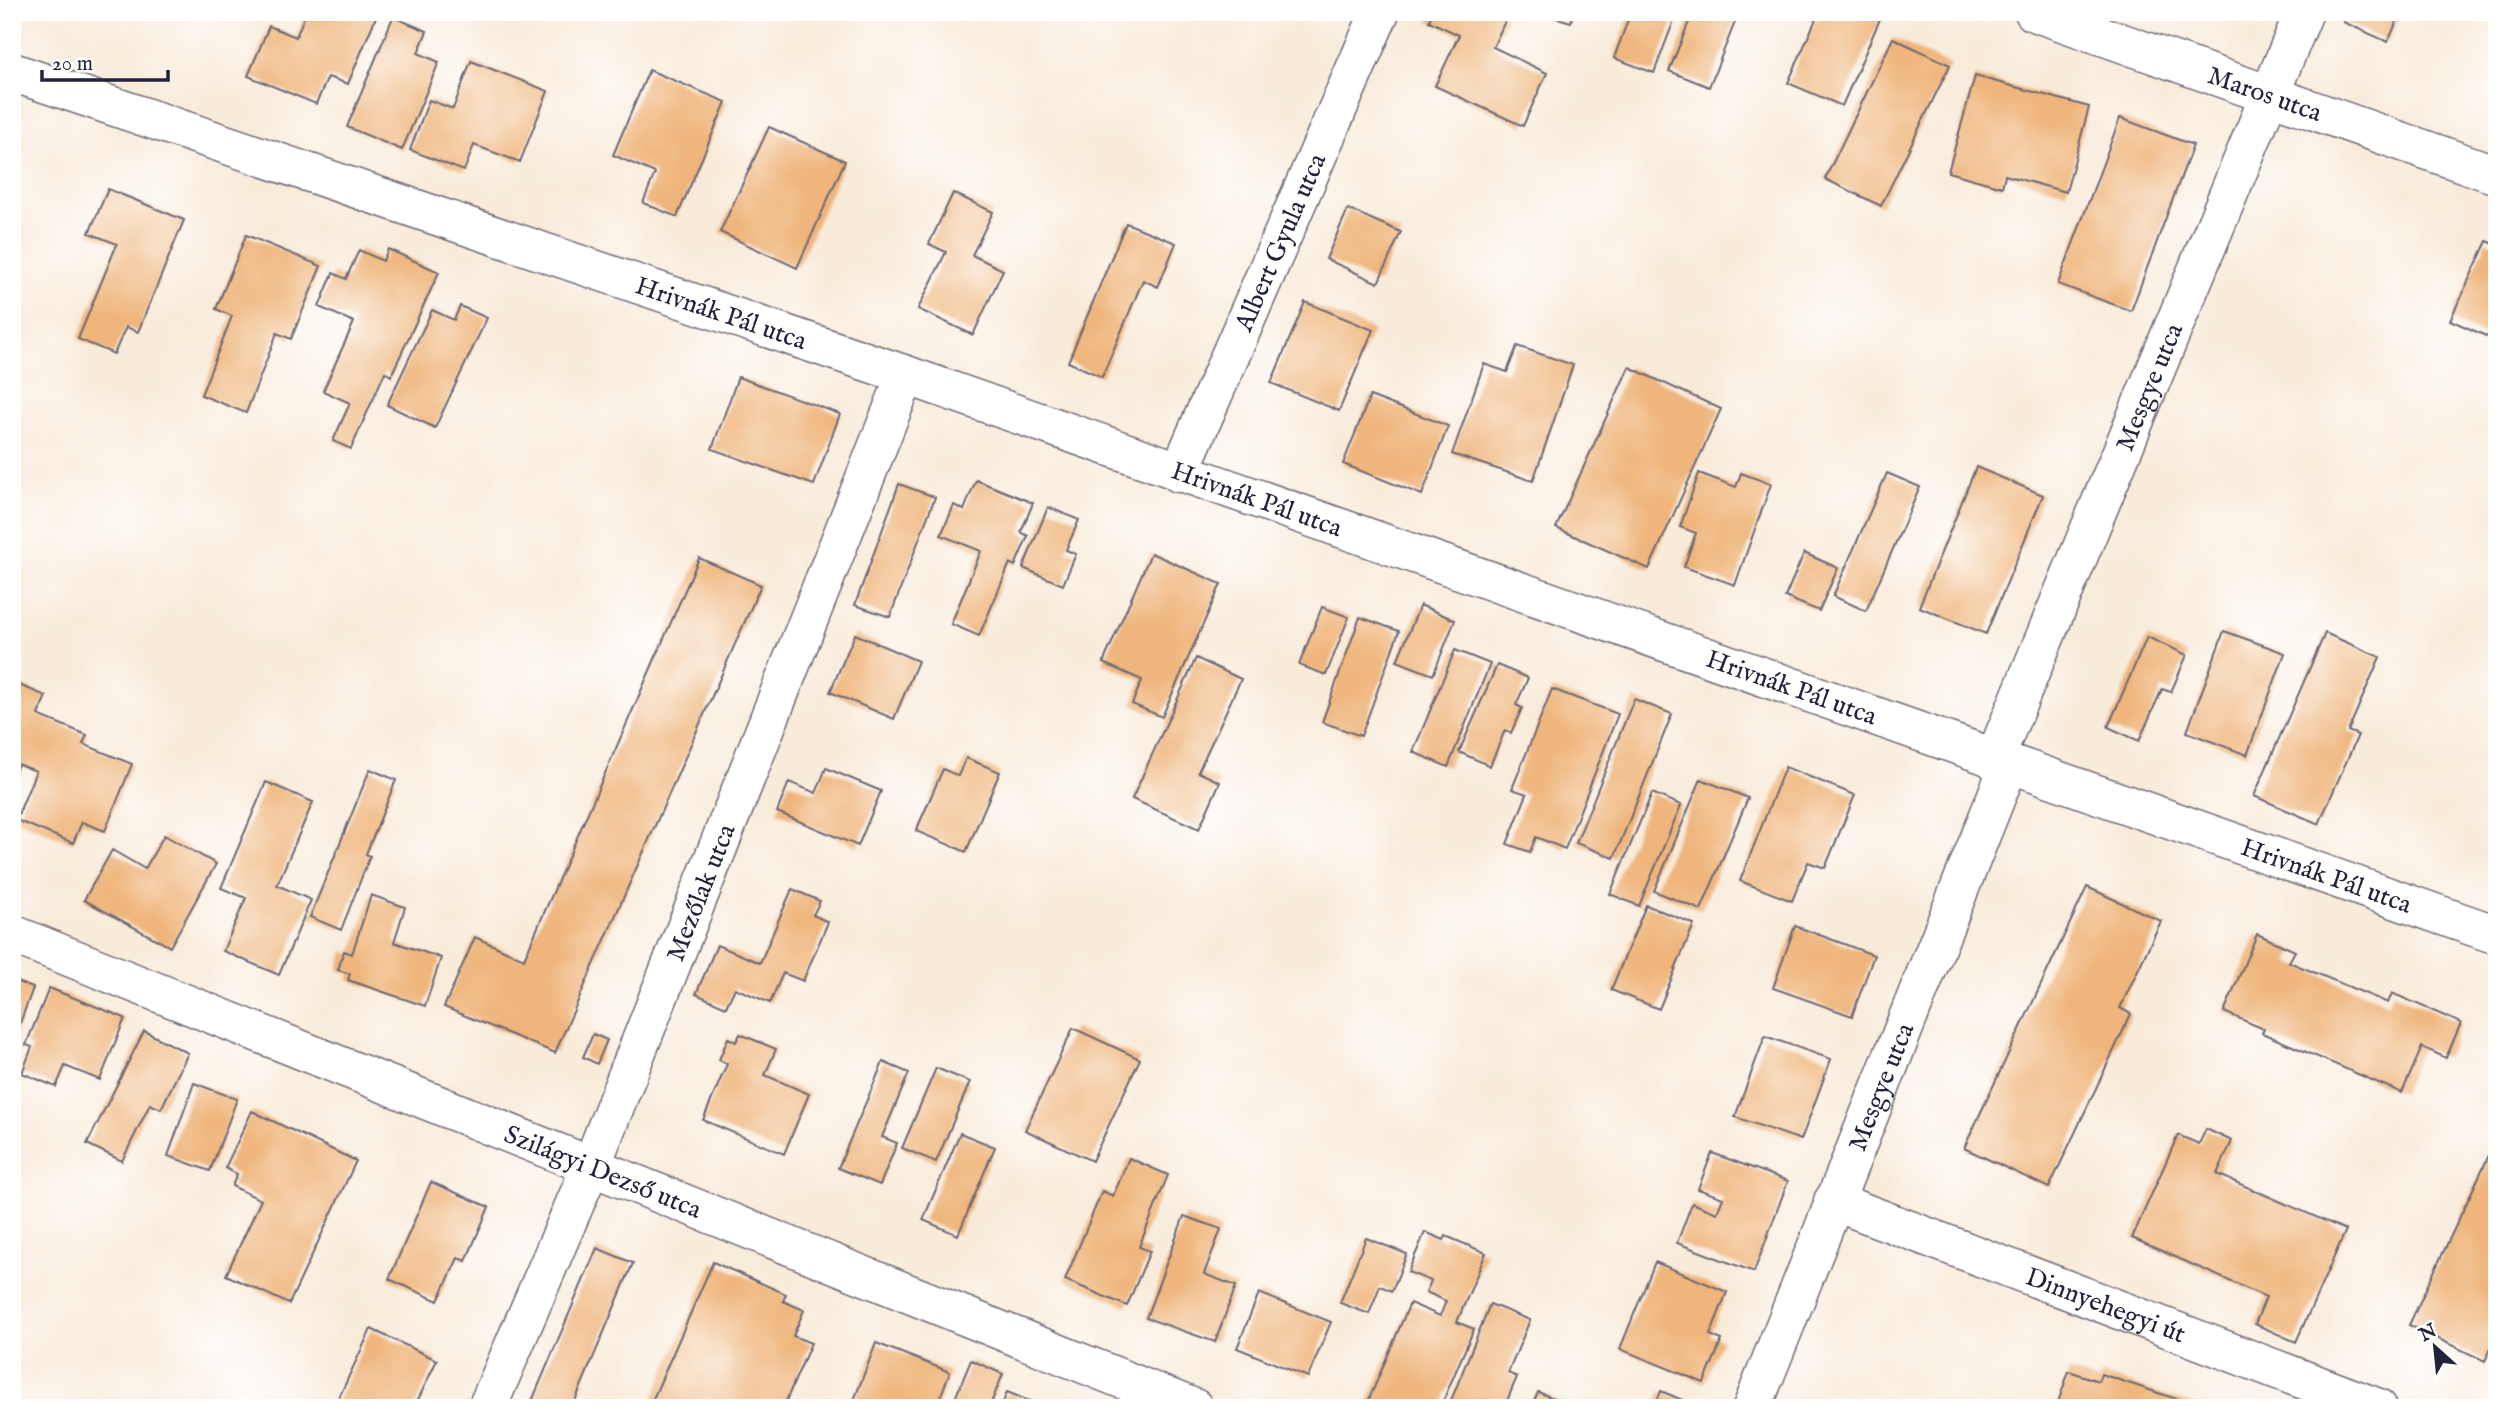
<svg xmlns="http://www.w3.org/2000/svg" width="2509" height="1420" font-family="'IM FELL English',serif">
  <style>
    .building { fill: #efb57c }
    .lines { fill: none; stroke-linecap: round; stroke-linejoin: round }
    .street-casing { stroke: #6d6873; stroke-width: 41 }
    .street { stroke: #fff; stroke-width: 38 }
    .labels { text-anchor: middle; stroke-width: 6; stroke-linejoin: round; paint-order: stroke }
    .street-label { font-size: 26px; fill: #22223b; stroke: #fff }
  </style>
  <rect width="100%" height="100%" fill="#fff"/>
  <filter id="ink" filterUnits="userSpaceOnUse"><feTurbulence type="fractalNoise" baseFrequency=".0143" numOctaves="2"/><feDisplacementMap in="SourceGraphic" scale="14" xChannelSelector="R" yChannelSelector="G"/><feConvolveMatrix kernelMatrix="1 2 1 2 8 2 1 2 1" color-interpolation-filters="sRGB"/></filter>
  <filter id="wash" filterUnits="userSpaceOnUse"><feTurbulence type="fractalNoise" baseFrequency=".00686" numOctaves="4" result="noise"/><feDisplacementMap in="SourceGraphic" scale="28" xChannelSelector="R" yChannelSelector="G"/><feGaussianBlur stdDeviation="1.57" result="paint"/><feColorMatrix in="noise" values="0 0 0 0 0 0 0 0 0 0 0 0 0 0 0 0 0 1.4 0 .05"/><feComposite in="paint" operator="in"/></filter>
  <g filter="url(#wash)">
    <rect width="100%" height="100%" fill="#f8ebda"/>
    <g id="blocks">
      <path class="building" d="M306,12H378L348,84L328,77L316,104L248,76L269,26L296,37Z
        M1433,12H1497L1507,17L1493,47L1547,73L1523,126L1435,86L1459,35L1429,21Z
        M1537,12H1574L1571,22Z
        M1631,12H1677L1654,73L1614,58Z
        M1693,12H1739L1709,87L1669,71Z
        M1819,12H1864L1880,19L1842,106L1788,83Z
        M2347,12H2401L2388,42L2343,22Z
        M393,17L427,31L418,53L439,62L402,150L347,127Z
        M1893,38L1950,65L1881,206L1825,179Z
        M471,61L548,91L520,162L474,145L464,171L410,150L429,100L453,109Z
        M649,70L726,102L677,217L643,203L655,173L613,155Z
        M1975,76L2089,107L2066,192L2005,175L2002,187L1948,172Z
        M2120,118L2193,145L2131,311L2058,284Z
        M769,127L845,161L797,268L720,232Z
        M108,189L184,220L138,332L126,327L114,354L78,339L117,244L89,233Z
        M953,193L993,212L972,255L1003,270L973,335L918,309L946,252L929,244Z
        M1348,209L1401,232L1378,283L1326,259Z
        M1126,223L1176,243L1158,287L1143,280L1102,377L1068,362Z
        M246,235L321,266L291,339L277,333L246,413L201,395L232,316L216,309Z
        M2487,241L2497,245V341L2450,320Z
        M388,249L439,272L391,376L385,372L351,449L333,441L350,403L323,391L354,322L319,307L333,273L346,279L359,250L383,261Z
        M1305,302L1373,330L1339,411L1271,383Z
        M460,306L487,318L435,428L387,405L432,310L454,320Z
        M1517,346L1573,365L1533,481L1452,454L1484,364L1507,372Z
        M1629,367L1721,409L1649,569L1556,528Z
        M738,377L840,414L814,485L712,449Z
        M1370,396L1448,426L1422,495L1343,464Z
        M1976,467L2043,495L1986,634L1919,607Z
        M1699,473L1736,487L1741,473L1771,484L1735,585L1684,567L1696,533L1680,527Z
        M1887,473L1920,487L1866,611L1833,596Z
        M976,480L1033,503L1021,532L1028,536L1015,566L1010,563L979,636L951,624L981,551L941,535L954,505L964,510Z
        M899,484L935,497L890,617L855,605Z
        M1048,507L1079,520L1066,550L1076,554L1063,585L1023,568Z
        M1151,553L1221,584L1162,717L1132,704L1142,680L1103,663Z
        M1804,553L1838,568L1819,611L1785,597Z
        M699,558L761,585L555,1053L444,1007L475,937L524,959Z
        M1420,605L1455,620L1433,675L1397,661Z
        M1322,607L1349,617L1326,675L1299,665Z
        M1360,617L1399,631L1361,736L1322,722Z
        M2224,631L2285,653L2247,755L2187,732Z
        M2325,633L2380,657L2348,731L2358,735L2319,824L2254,796Z
        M855,634L918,661L894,719L830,692Z
        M2147,637L2187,655L2171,692L2162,689L2139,741L2108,727Z
        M1455,650L1490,664L1448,767L1413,752Z
        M1196,658L1241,679L1198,772L1220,782L1199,829L1132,799Z
        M1497,665L1528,678L1516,705L1522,708L1511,733L1505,730L1490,766L1459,752Z
        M12,682L46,696L38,715L87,735L83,744L132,764L105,831L82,822L73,843L16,820L36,771L18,764L12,779Z
        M1552,689L1618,714L1565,849L1536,837L1530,852L1507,844L1527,794L1512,789Z
        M1634,699L1672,714L1614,858L1576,843Z
        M966,758L1000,772L966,852L916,831L943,769L958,776Z
        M1785,767L1855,795L1825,868L1808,862L1792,901L1740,881Z
        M826,768L881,791L858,846L777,812L789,782L816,793Z
        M370,769L396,780L366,854L370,856L341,930L310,917Z
        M1701,779L1748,798L1701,910L1654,891Z
        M266,782L313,802L277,885L311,900L279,975L223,951L246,898L221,888Z
        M1652,793L1681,805L1639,906L1610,894Z
        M164,835L216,864L170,947L84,900L112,850L145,869Z
        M2087,887L2161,921L2120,1008L2131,1014L2049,1188L1964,1148Z
        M792,889L820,901L813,915L828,922L803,981L783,973L770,1003L735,988L726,1007L696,994L717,945L760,963Z
        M371,895L405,907L394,942L441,958L425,1006L348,980L350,974L338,970L344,951L352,954Z
        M1646,905L1694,924L1659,1009L1611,990Z
        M1795,926L1874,955L1852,1016L1773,988Z
        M2257,934L2295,951L2289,962L2388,1003L2392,993L2461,1023L2446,1058L2422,1047L2402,1093L2262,1033L2264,1029L2224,1012Z
        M12,980L33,988L13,1042H12Z
        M49,988L125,1018L100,1080L65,1066L56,1087L22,1073L32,1047L26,1045Z
        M1073,1028L1140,1059L1092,1161L1025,1130Z
        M144,1031L188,1053L161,1109L150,1104L122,1161L87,1144Z
        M593,1034L607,1040L597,1064L583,1057Z
        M740,1034L776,1049L765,1075L809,1094L784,1154L703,1120L727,1064L719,1060L728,1038L736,1042Z
        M1765,1036L1831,1059L1801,1140L1735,1117Z
        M883,1062L909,1073L882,1137L897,1143L880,1185L838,1168Z
        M936,1068L970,1082L936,1162L902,1148Z
        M194,1083L237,1099L210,1171L168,1156Z
        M252,1111L356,1161L289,1304L226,1275L261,1200L232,1186L237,1174L225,1168Z
        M2206,1129L2232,1141L2217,1174L2346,1230L2296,1342L2255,1324L2266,1297L2132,1238L2178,1135L2199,1144Z
        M960,1133L995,1147L958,1235L923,1220Z
        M1712,1153L1788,1181L1754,1272L1677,1243L1692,1203L1717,1213L1723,1198L1698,1189Z
        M2490,1153L2497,1157V1336L2485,1361L2409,1325Z
        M1129,1158L1168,1175L1139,1247L1150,1251L1127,1306L1065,1280L1102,1191L1113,1196Z
        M431,1182L489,1207L466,1261L458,1258L438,1301L389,1279Z
        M1184,1216L1221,1229L1204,1274L1236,1286L1215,1342L1146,1318Z
        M1425,1232L1444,1240L1446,1236L1486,1253L1457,1322L1474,1329L1440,1408H1375L1367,1404L1410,1303L1440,1316L1446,1301L1426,1292L1431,1281L1408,1272Z
        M1366,1238L1407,1254L1392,1291L1380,1286L1369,1314L1340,1303Z
        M597,1248L633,1263L572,1408H529Z
        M713,1262L786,1294L783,1301L804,1310L793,1336L811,1343L783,1408H649Z
        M1655,1262L1727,1292L1710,1335L1722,1340L1704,1383L1620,1349Z
        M1259,1293L1331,1322L1308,1377L1237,1348Z
        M1490,1304L1530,1320L1508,1373L1517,1377L1504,1408H1448Z
        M371,1329L437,1360L414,1408H334Z
        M876,1343L950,1372L936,1408H851Z
        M971,1360L1003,1374L989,1408H951Z
        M2069,1371L2098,1381L2101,1374L2204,1408H2056Z
        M1661,1391L1701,1408H1654Z
        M1007,1392L1037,1404L1036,1408H1001Z
        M1538,1392L1568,1404L1566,1408H1531Z"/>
    </g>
  </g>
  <g filter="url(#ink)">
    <use href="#blocks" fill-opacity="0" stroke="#6d6873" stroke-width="2"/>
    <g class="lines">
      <g class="street-casing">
        <g id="street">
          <path id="s1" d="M2034,12L2497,175"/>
          <path id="s2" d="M12,72L906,375L2497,935"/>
          <path id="s3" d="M1179,473L1380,12"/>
          <path id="s4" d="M1994,760L2304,12"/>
          <path id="s5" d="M12,934L1194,1408"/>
          <path id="s6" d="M1833,1201L2378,1408"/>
          <path id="s7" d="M487,1408L592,1164L906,375"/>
          <path id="s8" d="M1752,1408L2009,765"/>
        </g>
      </g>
      <use href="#street" class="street"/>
    </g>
  </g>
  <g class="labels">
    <g class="street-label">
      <text dy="9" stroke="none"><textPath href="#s1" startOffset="245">Maros utca</textPath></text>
      <text dy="9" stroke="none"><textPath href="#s3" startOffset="252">Albert Gyula utca</textPath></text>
      <text dy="9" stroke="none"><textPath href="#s2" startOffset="749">Hrivnák Pál utca</textPath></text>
      <text dy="9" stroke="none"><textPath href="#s4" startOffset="404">Mesgye utca</textPath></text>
      <text dy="9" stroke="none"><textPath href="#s2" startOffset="1316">Hrivnák Pál utca</textPath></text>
      <text dy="9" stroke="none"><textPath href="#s2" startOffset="1883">Hrivnák Pál utca</textPath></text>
      <text dy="9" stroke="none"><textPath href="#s2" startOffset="2450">Hrivnák Pál utca</textPath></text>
      <text dy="9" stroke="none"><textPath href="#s7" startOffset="558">Mezőlak utca</textPath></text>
      <text dy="9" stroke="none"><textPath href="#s8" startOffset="346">Mesgye utca</textPath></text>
      <text dy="9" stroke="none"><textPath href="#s5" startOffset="637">Szilágyi Dezső utca</textPath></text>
      <text dy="9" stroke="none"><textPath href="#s6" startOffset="292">Dinnyehegyi út</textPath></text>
    </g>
  </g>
  <rect width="2509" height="1420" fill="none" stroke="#fff" stroke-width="42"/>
  <g transform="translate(2435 1347) rotate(333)" stroke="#ffffff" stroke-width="5" paint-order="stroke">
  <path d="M0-5L12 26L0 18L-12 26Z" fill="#22223b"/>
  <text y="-10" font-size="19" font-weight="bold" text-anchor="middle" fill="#22223b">N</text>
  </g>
  <path d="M42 70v10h126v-10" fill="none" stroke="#22223b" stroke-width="3.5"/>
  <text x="52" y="70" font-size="21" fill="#22223b" stroke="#ffffff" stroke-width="5" paint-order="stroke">20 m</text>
</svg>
